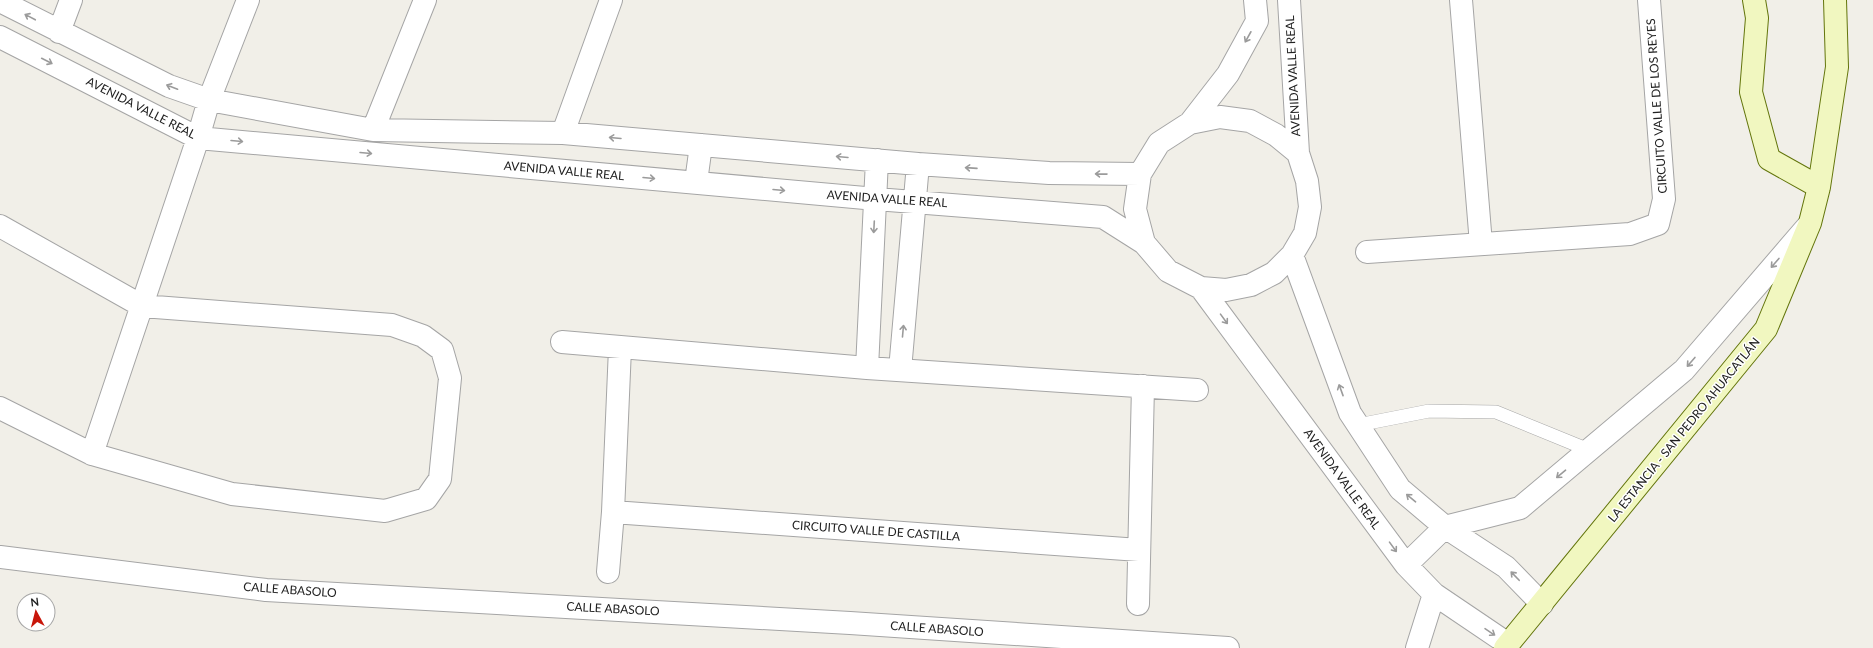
<svg xmlns="http://www.w3.org/2000/svg" width="1873" height="648" font-family="Lato,sans-serif">
  <style>
    .lines { fill: none; stroke-linecap: round; stroke-linejoin: round }
    .lane-casing { stroke: #a5a5a5; stroke-width: 14 }
    .street-casing { stroke: #a5a5a5; stroke-width: 24 }
    .secondary-casing { stroke: #63750b; stroke-width: 24 }
    .lane { stroke: #fff; stroke-width: 13 }
    .street { stroke: #fff; stroke-width: 22 }
    .secondary { stroke: #f1f7c0; stroke-width: 22 }
    .oneway { stroke: #9b9b9b }
    .labels { text-anchor: middle; stroke-width: 3; stroke-linejoin: round; paint-order: stroke }
    .street-label { font-size: 12px; fill: #212121; stroke: #fff }
  </style>
  <rect width="100%" height="100%" fill="#f1efe8"/>
  <g class="lines">
    <g class="lane-casing">
      <path id="lane" d="M1358,425L1429,411L1496,412L1589,450"/>
    </g>
    <g class="street-casing">
      <path id="street" d="M1289,0L1298,153
        M1461,0L1481,244
        M0,1L169,86L209,100L373,130L563,133L918,164L1049,173L1140,174
        M59,32L71,0
        M0,37L198,138L876,199L1103,217L1144,243L1168,271L1201,288L1226,290L1251,285L1274,273L1292,255L1305,233L1310,207L1307,181L1298,153L1276,135L1250,121L1220,117L1190,123L1159,143L1140,174L1135,209L1144,243
        M1190,123L1228,74L1257,21L1255,0
        M373,130L425,0
        M563,133L611,0
        M696,182L701,145
        M0,226L142,306L392,325L423,336L442,350L450,378L440,479L426,499L385,511L232,494L92,454L0,408
        M1367,252L1630,234L1658,224L1664,199L1649,0
        M1292,255L1350,413L1400,489L1445,527L1506,567L1542,604
        M1201,288L1406,565L1434,594L1508,644
        M562,342L867,368L1197,390
        M867,368L877,160
        M900,370L918,164
        M92,454L198,138L209,100L248,0
        M613,512L1139,550
        M0,557L266,590L850,623L1228,648
        M1406,565L1445,527L1520,508L1684,370L1807,227
        M608,572L613,512L620,348
        M1138,604L1143,386
        M1417,648L1434,594"/>
    </g>
    <g class="secondary-casing">
      <path id="secondary" d="M1754,0L1757,18L1751,92L1769,159L1819,187
        M1505,648L1766,329L1810,223L1819,187L1837,67L1835,0"/>
    </g>
    <use href="#lane" class="lane"/>
    <use href="#street" class="street"/>
    <use href="#secondary" class="secondary"/>
  </g>
  <defs><path id="oneway-shaft" d="M-6 0H5M1.5-3L5.5 0L1.5 3" fill="none" stroke-width="1.6" stroke-linecap="round" stroke-linejoin="round"/></defs>
  <g class="oneway">
    <use href="#oneway-shaft" transform="translate(30 17) rotate(-152)"/>
    <use href="#oneway-shaft" transform="translate(1248 37) rotate(119)"/>
    <use href="#oneway-shaft" transform="translate(47 61) rotate(27)"/>
    <use href="#oneway-shaft" transform="translate(172 87) rotate(-159)"/>
    <use href="#oneway-shaft" transform="translate(615 138) rotate(-175)"/>
    <use href="#oneway-shaft" transform="translate(237 141) rotate(5)"/>
    <use href="#oneway-shaft" transform="translate(366 153) rotate(5)"/>
    <use href="#oneway-shaft" transform="translate(842 157) rotate(-175)"/>
    <use href="#oneway-shaft" transform="translate(971 168) rotate(-176)"/>
    <use href="#oneway-shaft" transform="translate(1101 174) rotate(-179)"/>
    <use href="#oneway-shaft" transform="translate(649 178) rotate(5)"/>
    <use href="#oneway-shaft" transform="translate(779 190) rotate(5)"/>
    <use href="#oneway-shaft" transform="translate(874 227) rotate(93)"/>
    <use href="#oneway-shaft" transform="translate(1775 263) rotate(131)"/>
    <use href="#oneway-shaft" transform="translate(1224 319) rotate(54)"/>
    <use href="#oneway-shaft" transform="translate(903 331) rotate(-85)"/>
    <use href="#oneway-shaft" transform="translate(1691 362) rotate(131)"/>
    <use href="#oneway-shaft" transform="translate(1341 390) rotate(-110)"/>
    <use href="#oneway-shaft" transform="translate(1561 474) rotate(140)"/>
    <use href="#oneway-shaft" transform="translate(1411 498) rotate(-140)"/>
    <use href="#oneway-shaft" transform="translate(1393 547) rotate(54)"/>
    <use href="#oneway-shaft" transform="translate(1515 576) rotate(-134)"/>
    <use href="#oneway-shaft" transform="translate(1490 632) rotate(34)"/>
  </g>
  <g class="labels">
    <g class="street-label">
      <text transform="translate(1293 76) rotate(-93)" y="4">AVENIDA VALLE REAL</text>
      <text transform="translate(1657 106) rotate(-94)" y="4">CIRCUITO VALLE DE LOS REYES</text>
      <text transform="translate(141 108) rotate(27)" y="4">AVENIDA VALLE REAL</text>
      <text transform="translate(564 171) rotate(5)" y="4">AVENIDA VALLE REAL</text>
      <text transform="translate(887 199) rotate(4)" y="4">AVENIDA VALLE REAL</text>
      <text transform="translate(1684 430) rotate(-51)" y="4">LA ESTANCIA - SAN PEDRO AHUACATLÁN</text>
      <text transform="translate(1342 479) rotate(54)" y="4">AVENIDA VALLE REAL</text>
      <text transform="translate(876 531) rotate(4)" y="4">CIRCUITO VALLE DE CASTILLA</text>
      <text transform="translate(290 590) rotate(4)" y="4">CALLE ABASOLO</text>
      <text transform="translate(613 609) rotate(3)" y="4">CALLE ABASOLO</text>
      <text transform="translate(937 629) rotate(4)" y="4">CALLE ABASOLO</text>
    </g>
  </g>
  <g transform="translate(36 612) rotate(353)"><circle r="19" fill="#ffffff" stroke="#a6a6a6"/>
  <path d="M0-3L7 15L0 10L-7 15Z" fill="#c8160a"/>
  <text y="-6" font-size="11" font-weight="bold" text-anchor="middle" fill="#212121">N</text>
  </g>
</svg>
